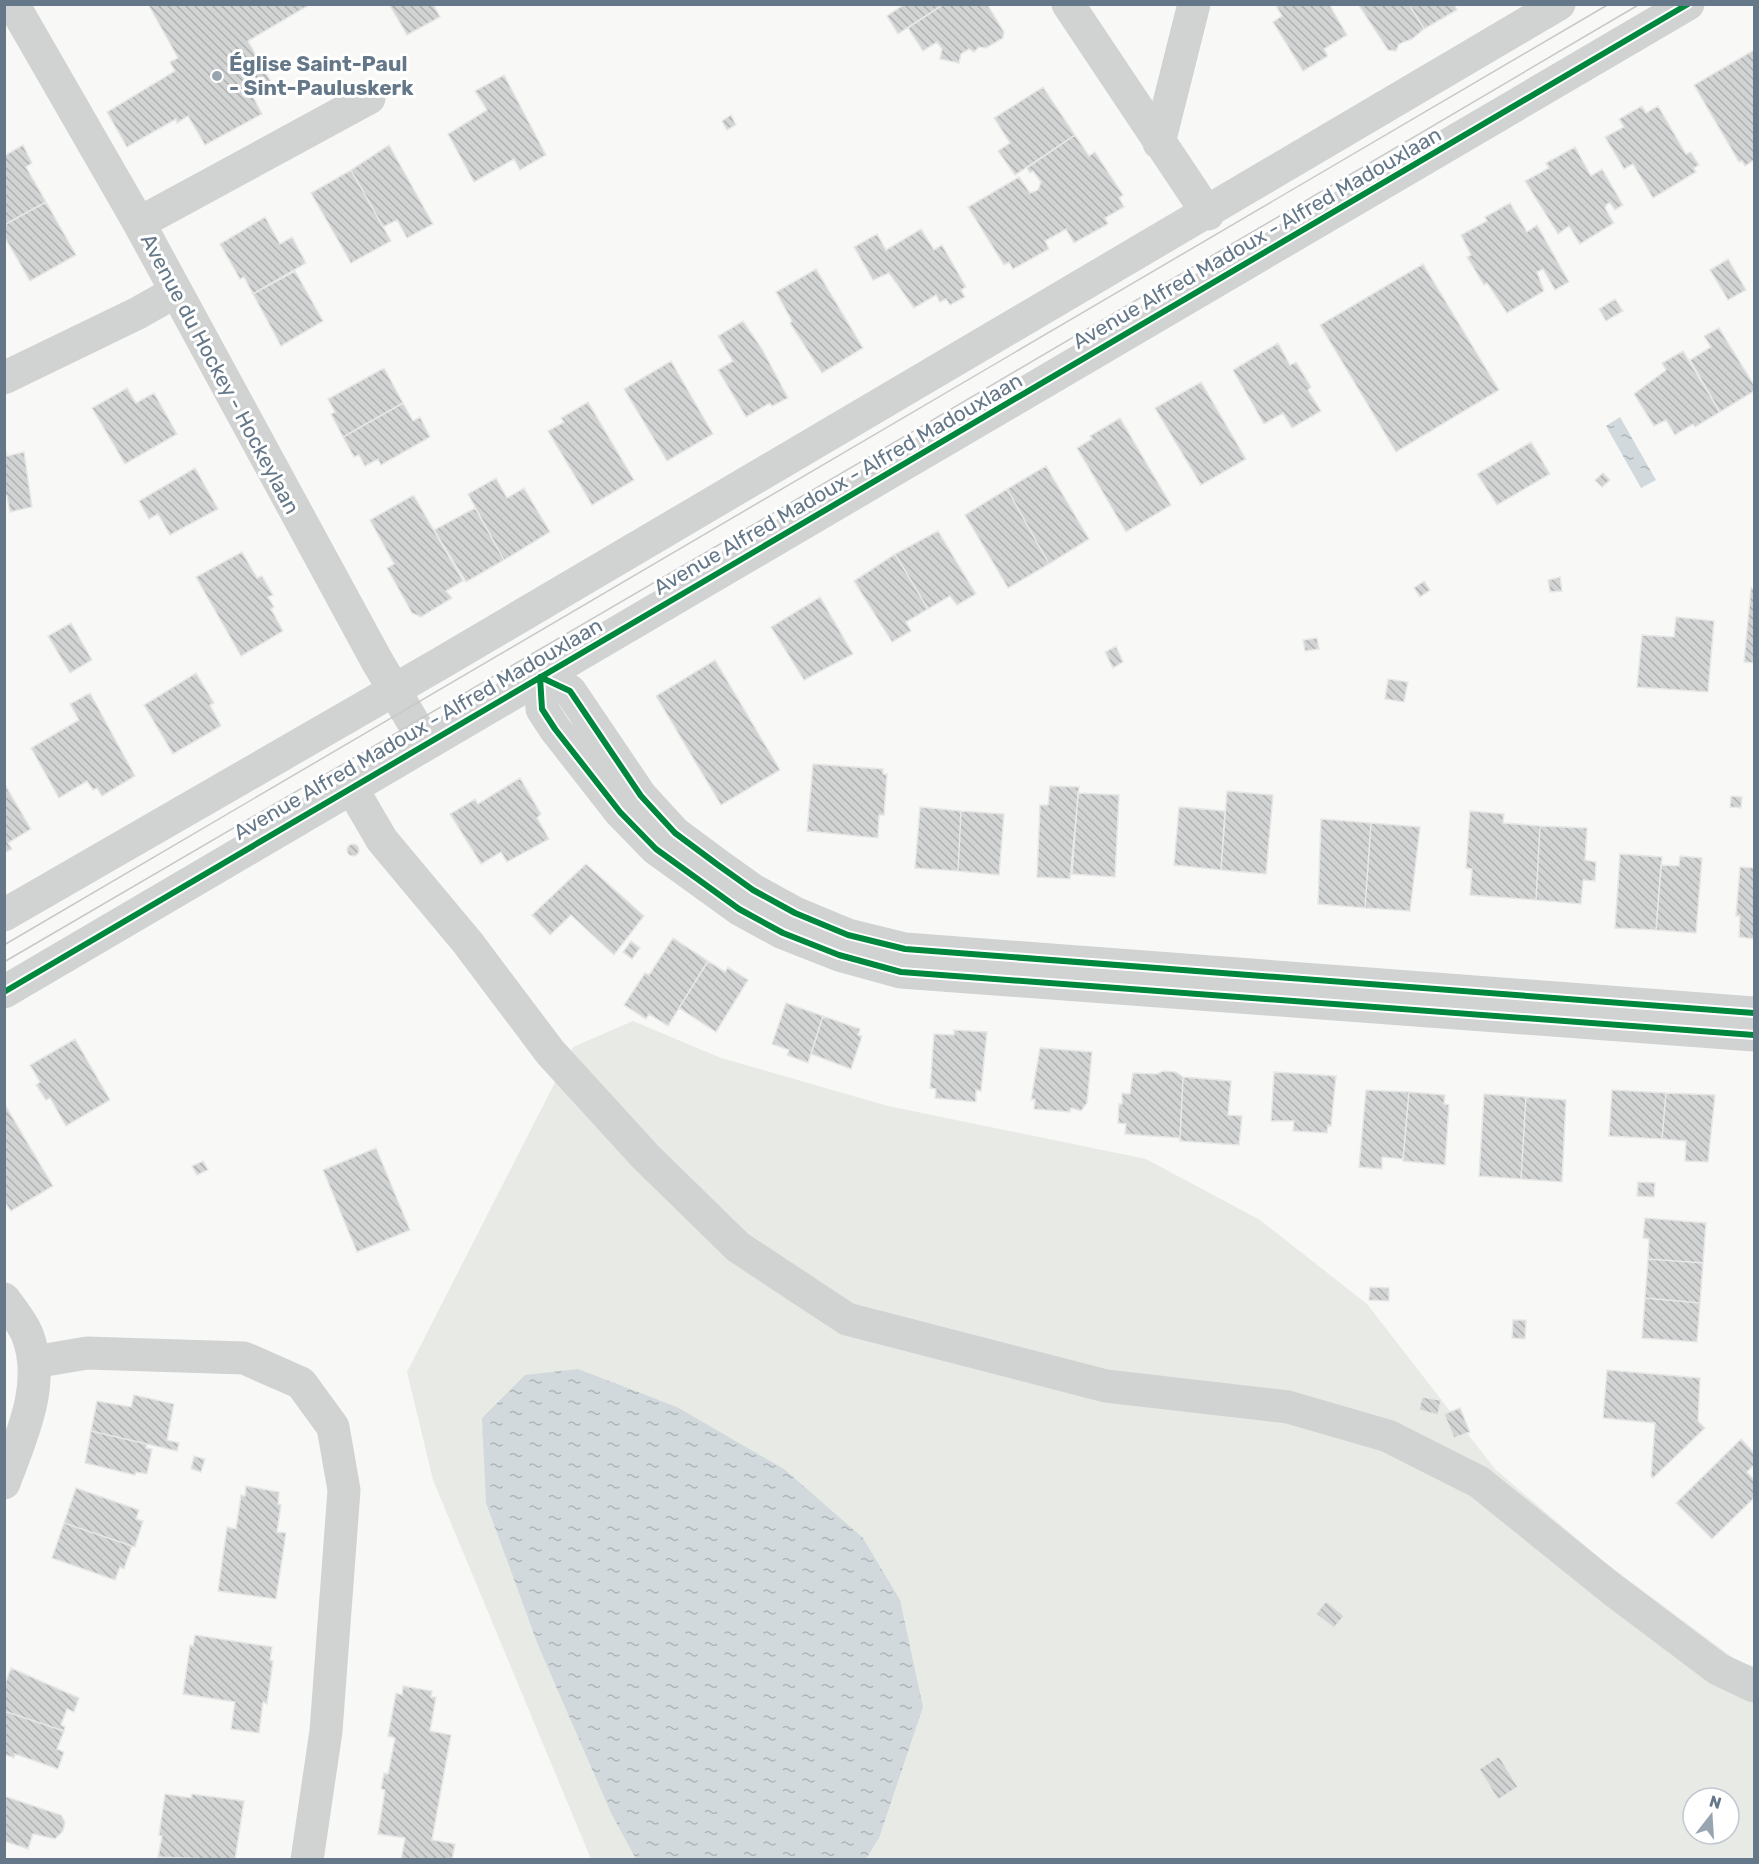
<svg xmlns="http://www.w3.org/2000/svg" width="1759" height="1864" font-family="Rubik,sans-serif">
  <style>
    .garden { fill: #e8ebe5; fill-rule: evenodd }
    .water { fill: url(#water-ripples) }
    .building { fill: url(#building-back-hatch); stroke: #e7e7e6; stroke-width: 1.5 }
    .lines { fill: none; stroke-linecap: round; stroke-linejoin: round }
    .minor { stroke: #d1d3d3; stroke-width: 33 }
    .tram { stroke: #c7c8c9; stroke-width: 1.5 }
    .cycleway-casing { stroke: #fff; stroke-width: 10 }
    .cycleway { stroke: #00873e; stroke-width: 6 }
    .poi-dot { fill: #98a5b0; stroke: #fff; stroke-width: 2 }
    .labels { text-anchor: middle; stroke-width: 6; stroke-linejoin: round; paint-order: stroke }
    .poi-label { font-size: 21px; font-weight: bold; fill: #657889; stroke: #fff; text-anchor: start }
    .street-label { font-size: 21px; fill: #657889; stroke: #fff }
  </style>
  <defs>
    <pattern id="water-ripples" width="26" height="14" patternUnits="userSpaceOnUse" patternTransform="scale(1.5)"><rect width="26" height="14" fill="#d2d9dc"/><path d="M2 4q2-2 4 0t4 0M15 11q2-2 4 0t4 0" fill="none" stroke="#aeb5b8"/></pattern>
    <pattern id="building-back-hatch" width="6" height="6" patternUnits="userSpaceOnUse" patternTransform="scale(1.5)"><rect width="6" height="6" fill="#d2d4d4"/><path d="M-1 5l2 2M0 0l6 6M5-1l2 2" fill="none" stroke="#aeb1b2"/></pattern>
  </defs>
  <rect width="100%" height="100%" fill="#f8f8f7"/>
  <path class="garden" d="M633,1021L721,1058L888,1106L1146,1159L1260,1220L1367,1304L1495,1469L1603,1561L1736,1660L1754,1667V1859H591L433,1480L407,1372L573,1047ZM1693,1798H1729V1834H1693Z"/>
  <path class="water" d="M1620,417L1656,480L1641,488L1606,426Z
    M578,1369L677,1407L784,1469L863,1538L900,1600L923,1707L879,1838L866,1859H636L612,1815L538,1645L486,1503L482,1418L525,1375Z"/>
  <path class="building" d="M148,4H311L248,41L271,82L251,93L262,114L205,145L188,116L177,123L176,119L127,147L107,112L175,71L170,62L178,58Z
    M389,4H433L440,17L407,35Z
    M905,4H944L898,34L887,16Z
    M944,4H987L1004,32L1003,38L986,48L979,47L974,52L969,49L961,54L959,63L940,59L942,49L937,42L923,51L908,28Z
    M1275,4H1329L1347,35L1324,49L1328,56L1303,71L1273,22L1282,16Z
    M1358,4H1409L1424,29L1412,39L1399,44L1396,51L1388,50Z
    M1409,4H1454L1457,10L1424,29Z
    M1754,50V160L1745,166L1742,161L1739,162L1694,85Z
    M504,75L546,155L520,170L514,159L474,182L448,134L487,110L475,91Z
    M1043,87L1075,135L1015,175L998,151L1010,143L994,118Z
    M1642,106L1646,113L1658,106L1686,154L1691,152L1699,165L1694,168L1696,172L1653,198L1633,164L1624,169L1605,137L1624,127L1619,119Z
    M731,115L736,125L727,130L722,121Z
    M1075,135L1089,156L1095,152L1123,195L1119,198L1124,207L1105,218L1108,224L1074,243L1066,229L1045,241L1049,249L1013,269L1009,262L1004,265L968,207L1019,177L1030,193L1038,190L1041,182L1033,171L1030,173L1027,168Z
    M23,145L32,163L26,167L46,202L4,225V156Z
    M389,145L433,224L407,238L397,220L383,227L351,170Z
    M1575,147L1591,176L1602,169L1623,205L1615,210L1610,203L1607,204L1605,208L1614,223L1580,244L1569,226L1558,234L1525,181L1549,168L1546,163Z
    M351,170L391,241L351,263L311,193Z
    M46,202L76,255L30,281L4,236V225Z
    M1510,203L1527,232L1537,225L1569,282L1555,290L1543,269L1537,272L1544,291L1507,313L1487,283L1484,285L1467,257L1471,255L1461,235L1487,221L1485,217Z
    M265,217L280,244L292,237L306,263L253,294L244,277L240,279L220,244Z
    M921,229L934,250L942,245L966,287L961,290L965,297L950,305L946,299L940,302L936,295L914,308L889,273L873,280L854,247L877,234L886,250Z
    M1728,259L1746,290L1728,300L1710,270Z
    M1423,264L1499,390L1396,452L1320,325Z
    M816,269L863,348L822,373L790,323L792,321L776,292Z
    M295,271L323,321L281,346L253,294Z
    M1615,299L1623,311L1606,321L1599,309Z
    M743,321L762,349L788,398L772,406L770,403L746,417L718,370L733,361L718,336Z
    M1719,328L1754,385V391L1720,412L1690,360L1711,347L1704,336Z
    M1278,343L1290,365L1296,362L1311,387L1308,390L1321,411L1292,428L1283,413L1264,424L1233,370Z
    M1683,351L1720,412L1695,427L1693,424L1675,435L1666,420L1654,426L1634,394L1666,370L1662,363Z
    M671,361L713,434L667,461L624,389Z
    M384,368L403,403L343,437L331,414L335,412L328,399Z
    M1201,382L1246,459L1201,485L1155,408Z
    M127,388L136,403L154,393L177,434L125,464L92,408Z
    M588,402L634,480L592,505L548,431L564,422L561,418Z
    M403,403L413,421L420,417L430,437L381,465L378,459L365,466L359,455L354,457L343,437Z
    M1120,418L1171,505L1126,532L1077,448L1092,439L1090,436Z
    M1531,442L1550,474L1497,505L1477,474Z
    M4,445L7,456L24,452L32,507L10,512L7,496H4Z
    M1046,466L1089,539L1049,564L1007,489Z
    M195,468L218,509L170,535L158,514L149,519L139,501Z
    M1603,473L1610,480L1602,487L1595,480Z
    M496,478L507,498L524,488L550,532L504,560L468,494Z
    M1007,489L1049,564L1008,588L965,515Z
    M412,496H414L463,581L446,591L452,598L421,617L412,613L387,568L394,564L370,520Z
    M475,508L504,560L466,582L434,530Z
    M938,531L976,594L957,605L950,596L928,609L895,554Z
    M242,552L257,578L262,576L273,595L268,597L274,607L271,609L283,631L241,656L196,577Z
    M895,554L928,609L906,622L911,631L892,642L854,581Z
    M1560,577L1562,591L1550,592L1548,580Z
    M1424,581L1430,590L1420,597L1414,588Z
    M1751,588L1754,589V663L1744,662Z
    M820,597L853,654L804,680L771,627Z
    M1676,617L1714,621L1708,692L1637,687L1642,635L1674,637Z
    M71,623L92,660L70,673L48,636Z
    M1317,638L1319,649L1305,651L1303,640Z
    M1116,646L1123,662L1113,668L1105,652Z
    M715,660L780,770L721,805L656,696Z
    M196,673L214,703L210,705L221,726L173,754L144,705Z
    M1388,679L1408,682L1404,702L1385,699Z
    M90,693L135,776L102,796L97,788L93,790L87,781L59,798L31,748L79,720L70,704Z
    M813,764L883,769V774H887L884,815H879L878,838L807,831Z
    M520,778L541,814L537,818L549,839L507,862L501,852L481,864L450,814L475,799L478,804Z
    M4,783L31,829L8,843L12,849L4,853Z
    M1050,786L1079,787L1070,879L1037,877L1040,805H1048Z
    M1227,791L1273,795L1266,874L1221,870Z
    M1078,793L1119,795L1115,877L1072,874Z
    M1731,796L1742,797L1741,808L1730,807Z
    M920,807L961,811L958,871L915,868Z
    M1179,807L1225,811L1221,870L1174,865Z
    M961,811L1004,814L999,875L958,871Z
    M1470,811L1504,814L1503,823L1540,826L1536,900L1470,895L1472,869L1466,868Z
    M1321,819L1371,823L1365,908L1318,904Z
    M1371,823L1420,827L1410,911L1365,908Z
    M1540,826L1587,828L1585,860L1596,862L1595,881L1583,880L1581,904L1536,900Z
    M347 850a6 6 0 1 1 12 0a6 6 0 1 1-12 0Z
    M1620,854L1662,857L1656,930L1615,928Z
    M1680,856L1702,858L1696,933L1656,930L1661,865L1679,866Z
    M586,864L644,916L614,955L571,915L550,935L532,915Z
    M1740,867L1754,868V939L1739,937L1740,916H1736Z
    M673,938L708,961L668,1026L649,1014L646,1019L624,1005L645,973L649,975Z
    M631,941L640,948L632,959L623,952Z
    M708,961L725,972L728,967L748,980L716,1032L679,1008Z
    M786,1003L823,1016L808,1063L787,1055L789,1050L772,1044Z
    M823,1016L860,1029L858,1035L862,1036L851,1069L811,1054Z
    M954,1030L987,1032L981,1091L976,1090V1102L935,1098L936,1089L930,1088L934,1034L954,1035Z
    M75,1039L110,1100L66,1126L50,1098L46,1100L36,1085L40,1082L30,1065Z
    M1040,1048L1092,1052L1087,1103L1081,1111L1071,1108L1070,1112L1034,1109L1035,1099L1031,1100Z
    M1163,1071L1176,1072L1183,1077L1180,1138L1125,1134L1126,1124L1118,1123L1119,1104H1122V1093L1130,1094L1133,1073L1157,1074Z
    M1274,1072L1336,1076L1331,1126L1328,1125L1327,1133L1293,1131L1294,1121H1271Z
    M1183,1077L1231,1081L1228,1115L1242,1116L1239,1145L1180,1141Z
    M1366,1090L1409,1092L1403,1159L1382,1157V1169L1359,1167Z
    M1612,1090L1666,1093L1662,1139L1609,1136Z
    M1409,1092L1445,1095L1444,1104L1449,1105L1445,1165L1403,1161Z
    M1666,1093L1715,1095L1708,1162L1685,1161L1686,1141L1662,1139Z
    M1484,1094L1526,1097L1521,1179L1479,1176Z
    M1526,1097L1566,1100L1562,1182L1521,1179Z
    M4,1103L53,1186L11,1211L4,1201Z
    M376,1148L410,1230L357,1252L323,1170Z
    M203,1161L208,1170L197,1175L192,1166Z
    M1638,1182L1655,1183L1654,1197L1637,1196Z
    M1645,1218L1706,1223L1703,1263L1648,1259L1649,1239L1643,1238Z
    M1648,1259L1703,1263L1700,1303L1645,1298Z
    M1370,1287L1389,1288V1301L1369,1300Z
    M1645,1298L1700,1303L1697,1342L1642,1338Z
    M1513,1320H1526L1525,1339L1512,1338Z
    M1607,1370L1700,1378L1698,1421L1705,1428L1653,1478L1651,1476L1655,1423L1603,1418Z
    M134,1395L174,1404L167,1440L179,1443L177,1451L91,1431L97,1401L131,1407Z
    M1422,1397L1441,1400L1438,1415L1419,1410Z
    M1460,1408L1470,1432L1454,1438L1444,1414Z
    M91,1431L147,1444L146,1448L152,1449L147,1474L136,1472L135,1475L85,1463Z
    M1741,1439L1754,1453V1465L1747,1472L1754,1480V1498L1712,1539L1676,1503Z
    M194,1456L205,1459L201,1472L191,1469Z
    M246,1486L279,1492L278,1504L281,1505L277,1532L286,1533L276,1599L218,1591L227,1527L236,1529L241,1495L245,1496Z
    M76,1488L139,1510L136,1519L143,1521L135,1547L64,1523Z
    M64,1523L132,1546L124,1569L120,1567L115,1580L52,1558Z
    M1326,1601L1344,1616L1334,1628L1316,1614Z
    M195,1635L272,1647L270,1660L273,1661L267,1704L263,1702L259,1733L231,1729L235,1702L183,1694L190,1645L193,1646Z
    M11,1668L79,1698L74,1712L67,1709L61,1725L65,1727L64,1731L4,1711V1687Z
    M403,1686L432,1691L431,1697H436L430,1731L451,1735L432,1840L455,1844L452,1860H401L405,1838L378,1834L385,1790L381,1789L384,1773L388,1774L395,1738L388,1736L396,1693L402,1695Z
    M4,1711L64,1731L57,1749L64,1752L58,1769L15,1754L14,1758L4,1754Z
    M1499,1756L1518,1787L1498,1800L1479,1769Z
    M165,1794L191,1798L192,1794L244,1801L235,1860L158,1857L162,1836L159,1835Z
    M4,1796L61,1815L65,1822L63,1831L55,1839L33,1834L28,1849L4,1841Z"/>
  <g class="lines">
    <path class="minor" d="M13,4L139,223L377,661L426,744
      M1068,4L1208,214
      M1159,143L1194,4
      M139,223L369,98
      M4,378L138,313L175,292
      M351,787L382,840L468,943L550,1052L645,1156L738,1247L847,1319L1106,1386L1288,1407L1388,1436L1479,1482L1613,1590L1718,1669L1754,1686
      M4,915L441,663L1559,4
      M4,992L1688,4
      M1754,1013L905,949L848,935L795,913L753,890L718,865L675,833L641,796L570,691L540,677L542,709L555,729L620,812L656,849L739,909L783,933L839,955L901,972L1754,1035
      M4,1299C12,1310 22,1322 27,1334C47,1383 21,1437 4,1483
      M34,1362L87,1353L244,1358L301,1383L333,1427L344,1490L326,1731L307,1860"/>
    <path class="tram" d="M4,945C539,630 1076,320 1609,4
      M4,962C550,643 1096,326 1640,4"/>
    <g class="cycleway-casing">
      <path id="cycleway" d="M4,992L1688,4
        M1754,1013L905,949L848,935L795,913L753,890L718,865L675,833L641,796L570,691L540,677L542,709L555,729L620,812L656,849L739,909L783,933L839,955L901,972L1754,1035"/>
    </g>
    <use href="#cycleway" class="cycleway"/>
  </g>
  <circle class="poi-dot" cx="217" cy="76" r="6"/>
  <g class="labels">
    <g class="poi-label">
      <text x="229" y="71">Église Saint-Paul<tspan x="229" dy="24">- Sint-Pauluskerk</tspan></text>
    </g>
    <g class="street-label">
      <text transform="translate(1257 238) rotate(-30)" y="7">Avenue Alfred Madoux - Alfred Madouxlaan</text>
      <text transform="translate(220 374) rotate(62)" y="7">Avenue du Hockey - Hockeylaan</text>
      <text transform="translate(838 484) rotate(-30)" y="7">Avenue Alfred Madoux - Alfred Madouxlaan</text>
      <text transform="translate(418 729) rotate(-30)" y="7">Avenue Alfred Madoux - Alfred Madouxlaan</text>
    </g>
  </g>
  <rect width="1759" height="1864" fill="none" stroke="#657889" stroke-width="12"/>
  <g transform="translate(1711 1816) rotate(17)"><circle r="28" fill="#ffffff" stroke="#c1c9d0" stroke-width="1.5"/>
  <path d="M0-4.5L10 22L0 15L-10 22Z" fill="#98a5b0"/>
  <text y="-9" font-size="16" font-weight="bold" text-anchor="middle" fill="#657889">N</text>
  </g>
</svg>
